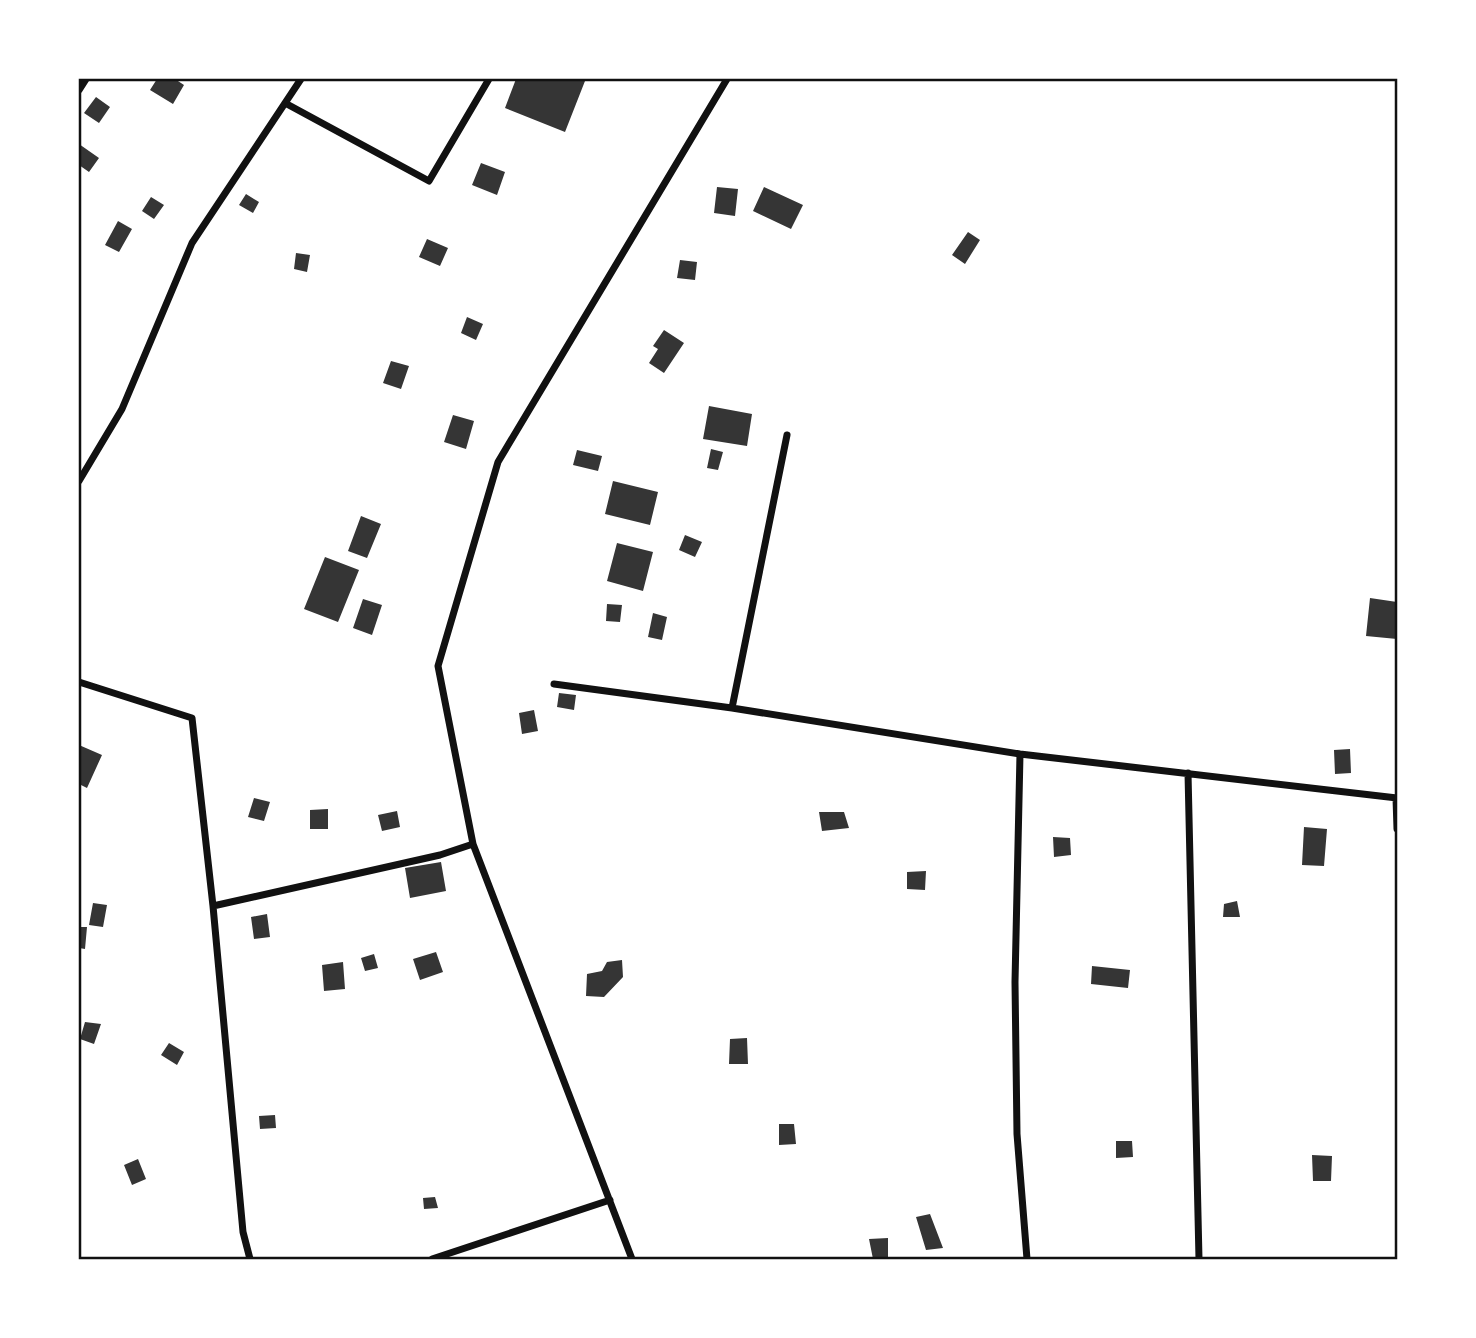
<svg xmlns="http://www.w3.org/2000/svg" width="1476" height="1338" font-family="Ubuntu,sans-serif">
  <style>
    .building { fill: #353535 }
    .lines { fill: none; stroke-linecap: round; stroke-linejoin: round }
    .minor { stroke: #111; stroke-width: 7 }
    .neatline { fill: none; stroke: #111; stroke-width: 2.5 }
  </style>
  <rect width="100%" height="100%" fill="#fff"/>
  <path class="building" d="M157,79H175L184,85L173,104L150,90Z
    M516,79L585,81L565,132L505,108Z
    M96,97L110,107L99,123L84,113Z
    M79,144L99,158L89,172L79,165Z
    M481,163L505,172L497,195L472,185Z
    M717,187L738,189L735,216L714,213Z
    M764,187L803,205L791,229L753,211Z
    M246,194L259,202L253,213L239,205Z
    M151,197L164,205L154,219L142,211Z
    M118,221L132,229L119,252L105,245Z
    M968,232L980,240L965,264L952,255Z
    M427,239L448,248L440,266L419,257Z
    M296,253L310,255L307,272L294,269Z
    M680,260L697,262L695,280L677,278Z
    M467,317L483,324L476,340L461,333Z
    M664,330L684,343L664,373L649,363L658,349L653,346Z
    M391,361L409,366L401,389L383,383Z
    M709,406L752,414L747,446L703,439Z
    M453,415L474,421L466,449L444,442Z
    M711,449L723,452L718,470L707,468Z
    M577,450L602,456L598,471L573,465Z
    M613,481L658,492L650,525L605,514Z
    M361,516L381,524L367,558L348,551Z
    M685,535L702,542L695,557L679,550Z
    M617,543L653,552L643,591L607,581Z
    M325,557L359,570L338,622L304,609Z
    M1370,598L1397,602V639L1366,636Z
    M363,599L382,605L372,635L353,628Z
    M607,604L622,605L620,622L606,621Z
    M653,613L667,617L662,640L648,637Z
    M559,693L576,695L574,710L557,707Z
    M534,710L538,731L522,734L519,713Z
    M79,745L102,755L87,788L79,784Z
    M1350,749L1351,773L1335,774L1334,750Z
    M254,798L270,802L264,821L248,817Z
    M328,809V829H310V810Z
    M397,811L400,827L382,831L378,815Z
    M819,812H844L849,828L822,831Z
    M1304,827L1327,829L1324,866L1302,865Z
    M1053,837L1070,838L1071,855L1054,857Z
    M441,862L446,891L410,898L405,868Z
    M926,871L925,890L907,889V872Z
    M1237,901L1240,917H1223L1224,904Z
    M93,903L107,905L103,927L89,925Z
    M267,914L270,937L254,939L251,917Z
    M79,927H87L85,949L79,948Z
    M436,952L443,972L420,980L413,959Z
    M374,954L378,968L365,971L361,958Z
    M622,960L623,977L604,997L586,996L587,974L602,971L607,962Z
    M343,962L345,989L324,991L322,965Z
    M1092,966L1130,970L1128,988L1091,984Z
    M85,1022L101,1024L94,1044L80,1039Z
    M747,1038L748,1064H729L730,1039Z
    M169,1043L184,1052L177,1065L161,1055Z
    M275,1115L276,1128L260,1129L259,1116Z
    M779,1124H794L796,1144L779,1145Z
    M1116,1141H1132L1133,1157L1116,1158Z
    M1312,1155L1332,1156L1331,1181H1313Z
    M138,1159L146,1179L132,1185L124,1165Z
    M435,1197L438,1208L424,1209L423,1198Z
    M930,1214L943,1248L926,1250L916,1217Z
    M888,1238V1259H873L869,1239Z"/>
  <g class="lines">
    <path class="minor" d="M79,90L86,79
      M285,103L429,181L489,79
      M79,481L122,409L192,243L301,79
      M79,682L192,718L213,906L243,1232L250,1259
      M554,684L732,708L1020,754L1397,798
      M732,708L787,435
      M1020,754L1015,982L1017,1134L1027,1259
      M1188,773L1199,1259
      M1396,798L1397,829
      M213,906L440,855L473,844
      M432,1259L610,1200
      M632,1259L473,844L438,666L498,462L727,79"/>
  </g>
  <rect width="1476" height="1338" fill="none" stroke="#ffffff" stroke-width="161"/>
  <rect x="80" y="80" width="1316" height="1178" class="neatline"/>
</svg>
